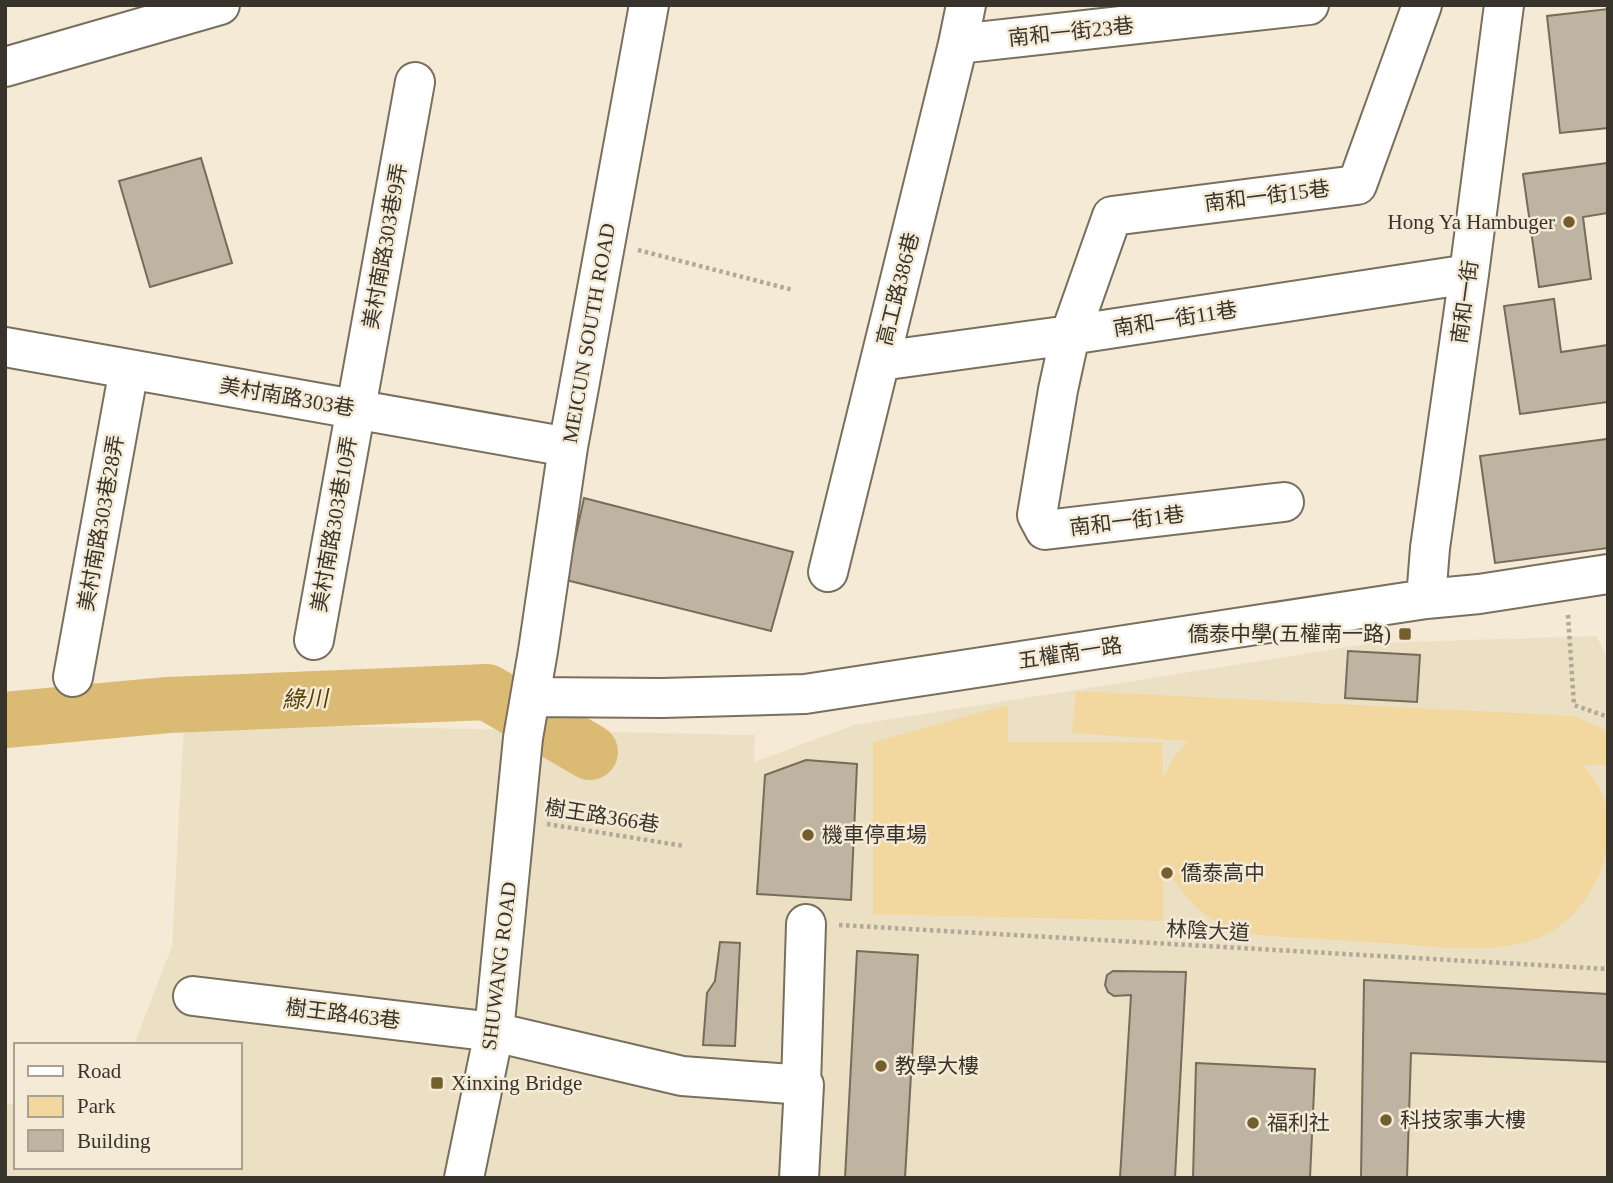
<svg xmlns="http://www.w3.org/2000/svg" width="1613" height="1183" font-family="'Times New Roman','Noto Sans TC',serif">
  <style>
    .built { fill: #ece0c4 }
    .green { fill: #f2d79f }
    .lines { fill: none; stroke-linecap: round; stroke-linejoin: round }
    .river { stroke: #dbba73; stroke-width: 56 }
    .building { fill: #beb4a1; stroke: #756c5a; stroke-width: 2 }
    .minor-casing { stroke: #786f5d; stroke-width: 42 }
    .path { stroke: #b0a899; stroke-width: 4.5; stroke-dasharray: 3.5 3.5; stroke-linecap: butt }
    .minor { stroke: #fff; stroke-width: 38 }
    .poi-dot { fill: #745e2e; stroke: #f4ead6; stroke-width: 2.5 }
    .labels { text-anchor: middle; stroke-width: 5; stroke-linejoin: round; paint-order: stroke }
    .street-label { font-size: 21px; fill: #38342c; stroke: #f4ead6 }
    .poi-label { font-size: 21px; fill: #38342c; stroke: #f4ead6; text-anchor: start }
    .water-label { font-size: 23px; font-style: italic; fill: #564004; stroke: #f4ead6 }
  </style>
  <rect width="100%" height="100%" fill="#f4ead6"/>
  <path class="built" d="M1596,636L1608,658V1178H5V1105L16,1103V1167H240V1045H134L172,946L184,723L755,735L754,762L854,725L1373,643Z"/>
  <path class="green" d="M1076,691L1574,716L1608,731V765H1584C1589,773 1597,782 1601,792C1612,817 1610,850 1599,875C1589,897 1574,918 1552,931C1507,958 1435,946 1385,943C1342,940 1300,938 1257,935C1243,931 1228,928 1215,921C1193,909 1176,885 1163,864V921L873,914V742L1008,705V742H1162L1163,777L1175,756L1188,741L1072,733Z"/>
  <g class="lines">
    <path class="river" d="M5,720L168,705L487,692L590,752"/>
  </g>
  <path class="building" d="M1608,9V128L1560,133L1547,16Z
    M201,158L232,263L150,287L119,181Z
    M1608,163V213L1583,217L1591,279L1539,287L1523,174Z
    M1554,299L1561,352L1608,345V402L1520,414L1504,306Z
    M1607,439L1608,548L1495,563L1480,456Z
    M584,498L793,552L771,631L566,580Z
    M1348,651L1420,655L1417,702L1345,698Z
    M806,760L857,764L851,900L757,894L765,775Z
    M720,942L740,943L735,1046L703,1045L707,993L715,981Z
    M857,951L918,955L905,1178H845Z
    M1113,971L1186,972L1175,1178H1120L1131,995L1114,996L1108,992L1105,985L1107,975Z
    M1364,980L1608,994V1062L1411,1053L1407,1178H1361Z
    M1196,1063L1315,1069L1310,1178H1193Z"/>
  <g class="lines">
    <g class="minor-casing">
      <path id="minor" d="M958,44L1309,5
        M5,67L220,5
        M5,347L568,447
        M880,361L1070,335L1469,274
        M1284,502L1045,530L1037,515L1058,390L1070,335L1112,216L1357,185L1422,5
        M828,572L958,44L966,5
        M1426,599L1430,548L1469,274L1504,5
        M314,640L415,82
        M73,677L129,369
        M530,697L662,698L805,694L1426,599L1479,594L1608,574
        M193,996L494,1032L682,1076L804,1085L799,1178
        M801,1085L806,924
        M464,1178L494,1032L523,738L538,651L568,447L649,5"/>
    </g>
    <path class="path" d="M638,250L793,290
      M1568,615L1574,705L1608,717
      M547,824L684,846
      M839,925L1608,969"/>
    <use href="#minor" class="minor"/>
  </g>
  <g class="poi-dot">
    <circle cx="1569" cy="222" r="7"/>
    <rect x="1398" y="627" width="14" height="14" rx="3.5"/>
    <circle cx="808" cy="835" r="7"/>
    <circle cx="1167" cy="873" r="7"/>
    <circle cx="881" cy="1066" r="7"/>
    <rect x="430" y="1076" width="14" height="14" rx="3.5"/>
    <circle cx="1386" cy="1120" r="7"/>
    <circle cx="1253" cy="1123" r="7"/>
  </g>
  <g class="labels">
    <g class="street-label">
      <text transform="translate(1071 32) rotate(-6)" y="7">南和一街23巷</text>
      <text transform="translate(1267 196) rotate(-7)" y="7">南和一街15巷</text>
      <text transform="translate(385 246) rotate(-80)" y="7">美村南路303巷9弄</text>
      <text transform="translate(898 289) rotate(-76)" y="7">高工路386巷</text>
      <text transform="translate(1465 302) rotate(-82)" y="7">南和一街</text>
      <text transform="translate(1175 319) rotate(-9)" y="7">南和一街11巷</text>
      <text transform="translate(589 333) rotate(-80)" y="7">MEICUN SOUTH ROAD</text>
      <text transform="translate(287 397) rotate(10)" y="7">美村南路303巷</text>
      <text transform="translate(1127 521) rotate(-7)" y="7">南和一街1巷</text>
      <text transform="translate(101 523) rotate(-80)" y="7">美村南路303巷28弄</text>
      <text transform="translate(334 524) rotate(-80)" y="7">美村南路303巷10弄</text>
      <text transform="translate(1070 653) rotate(-9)" y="7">五權南一路</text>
      <text transform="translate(602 816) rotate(9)" y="7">樹王路366巷</text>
      <text transform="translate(1208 931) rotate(3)" y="7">林陰大道</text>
      <text transform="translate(499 966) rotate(-83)" y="7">SHUWANG ROAD</text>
      <text transform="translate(343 1014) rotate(7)" y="7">樹王路463巷</text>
    </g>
    <g class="poi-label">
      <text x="1555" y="229" text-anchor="end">Hong Ya Hambuger</text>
      <text x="1391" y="641" text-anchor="end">僑泰中學(五權南一路)</text>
      <text x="822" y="842">機車停車場</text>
      <text x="1181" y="880">僑泰高中</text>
      <text x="895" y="1073">教學大樓</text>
      <text x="451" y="1090">Xinxing Bridge</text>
      <text x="1400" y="1127">科技家事大樓</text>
      <text x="1267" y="1130">福利社</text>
    </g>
    <g class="water-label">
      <text transform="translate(305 699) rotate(-2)" y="8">綠川</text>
    </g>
  </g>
  <rect width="1613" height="1183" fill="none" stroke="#38342c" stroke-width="14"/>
  <rect x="14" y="1043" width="228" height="126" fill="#f4ead6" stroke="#a9a192" stroke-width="2"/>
  <rect x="28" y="1066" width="35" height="10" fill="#ffffff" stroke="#a9a192" stroke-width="2"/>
  <text x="77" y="1078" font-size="21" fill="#38342c">Road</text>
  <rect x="28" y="1096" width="35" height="21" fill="#f2d79f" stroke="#a9a192" stroke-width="2"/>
  <text x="77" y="1113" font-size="21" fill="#38342c">Park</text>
  <rect x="28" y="1130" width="35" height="21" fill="#beb4a1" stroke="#a9a192" stroke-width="2"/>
  <text x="77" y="1148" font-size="21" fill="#38342c">Building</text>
</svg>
